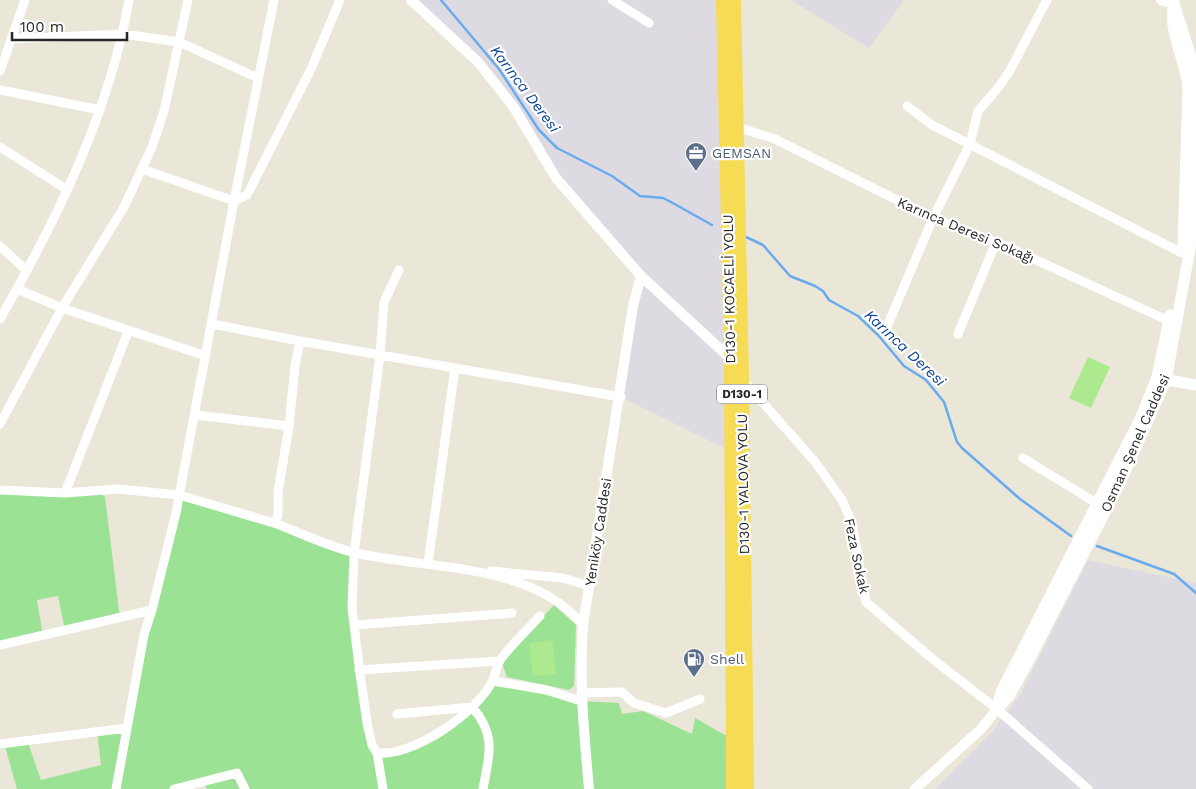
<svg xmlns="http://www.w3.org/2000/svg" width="1196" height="789" font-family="'Work Sans',sans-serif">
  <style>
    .industrial { fill: #dedae2 }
    .green { fill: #9be294 }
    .pitch { fill: #adea8f }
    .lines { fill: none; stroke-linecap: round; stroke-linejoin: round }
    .stream { stroke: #6aaaee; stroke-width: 2.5 }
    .minor { stroke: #fff; stroke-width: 9 }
    .tertiary { stroke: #fff; stroke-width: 10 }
    .secondary { stroke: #fff; stroke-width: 11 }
    .trunk { stroke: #f6dc54; stroke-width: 14 }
    .labels { text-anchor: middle; stroke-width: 4.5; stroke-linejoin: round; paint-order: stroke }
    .shield { fill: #fff; stroke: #686868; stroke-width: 1 }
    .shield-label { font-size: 12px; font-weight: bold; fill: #272727 }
    .service-label { font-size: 14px; fill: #4e5e75; stroke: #fff; text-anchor: start }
    .street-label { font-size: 14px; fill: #272727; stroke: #fff }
    .water-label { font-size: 15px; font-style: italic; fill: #0d4596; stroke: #fff }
  </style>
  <rect width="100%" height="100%" fill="#eae7d9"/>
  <path class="industrial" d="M411,0H734L730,451L621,397L641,276L556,178L478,62Z
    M791,0H904L869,48Z
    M1088,560L1196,583V789H935L992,732L1021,693Z"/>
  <path class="green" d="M0,490L98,491L105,497L120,618L65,630L58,596L37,600L43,636L0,645Z
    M179,495L354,553L352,608L372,745L389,754L440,732L493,681L581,701L619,703L622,714L643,711L692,734L695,718L732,739L727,789H207L203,782L174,789H17L4,743L27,740L41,780L101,765L97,732L127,728Z
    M554,605L576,625L574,686L569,690L507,677L501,661Z"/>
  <path class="pitch" d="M1088,357L1110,367L1091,408L1069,398Z
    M552,640L556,674L533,676L529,643Z"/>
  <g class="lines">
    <path class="stream" d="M441,0L499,69L539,130L557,148L612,176L640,196L663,198L671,202L712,225
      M746,237L763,245L790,276L815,286L823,291L829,300L858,316L878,335L904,366L926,380L944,402L957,442L962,448L1020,499L1071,536
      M1097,546L1174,574L1196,593"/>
    <path class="minor" d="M612,0L649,23
      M12,39L123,34L179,42L258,78
      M0,71L25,0
      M0,90L100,110
      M907,106L932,125L1182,253
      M737,127L775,139L933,218L1010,248L1169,321
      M0,147L66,189
      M142,169L234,201L274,0
      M0,246L27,271
      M399,270L384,302L380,355L354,553L352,608L360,674L367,723L372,745L377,753C414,756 476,714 493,680C496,674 496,665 501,659C512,644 527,630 540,616
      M17,289L62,308L206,356
      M0,319C57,219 109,114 129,0
      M212,324L300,341L295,366L289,426
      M886,329L933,218L970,144L978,111L998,88L1009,72L1047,0
      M958,334L996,242
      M300,341L621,397
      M742,379L816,463L842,500L852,523L866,602L935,661L997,709L1088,789
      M195,415L289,426L278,492V516L274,523C301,533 329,547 356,553C429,570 531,562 583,625
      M0,424L62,308L124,207L152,147L164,111L188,0
      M1023,458L1098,504
      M0,490L65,493L118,489L179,495L274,523
      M65,493L128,332
      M428,564L455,368
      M491,571L563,578L589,586
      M354,625L512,613
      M0,645L152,610L176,513L234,201L247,195L311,69L340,0
      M359,670L499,661
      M493,681L546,690L581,701
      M581,693L622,692L634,703L666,713L700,699
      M472,707C497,735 489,756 483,789
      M397,714L472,707
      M0,744L127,728
      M377,753L383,789
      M116,789L144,635L152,610
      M174,789L237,773L245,789"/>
    <path class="tertiary" d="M411,0L478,62L513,106L556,178L641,276L731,359
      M1161,0L1174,4L1175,0
      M589,789C584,734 579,680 583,625L633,306L641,276
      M915,789L981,729L997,709"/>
    <path class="secondary" d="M1173,8C1169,33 1186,62 1188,88L1183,247
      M1158,378L1196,385
      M997,708L1001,692L1141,417L1157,377L1170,315
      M997,709L1009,696L1027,664L1120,483L1166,380L1191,243L1195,165V69L1174,4"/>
    <path class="trunk" d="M723,0L731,359L733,789
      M734,0L742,379L747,789"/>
  </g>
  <defs>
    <g id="office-pin" transform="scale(1.125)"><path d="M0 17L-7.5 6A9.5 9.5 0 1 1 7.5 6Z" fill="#5c6f8a" stroke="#fff"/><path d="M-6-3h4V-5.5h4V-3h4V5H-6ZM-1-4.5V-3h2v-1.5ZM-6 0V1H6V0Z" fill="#fff"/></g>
    <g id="fuel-pin" transform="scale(1.125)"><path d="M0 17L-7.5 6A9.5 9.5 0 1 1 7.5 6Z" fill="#5c6f8a" stroke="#fff"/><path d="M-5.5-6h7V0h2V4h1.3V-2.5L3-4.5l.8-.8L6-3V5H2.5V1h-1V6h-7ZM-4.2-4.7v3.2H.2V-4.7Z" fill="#fff"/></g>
  </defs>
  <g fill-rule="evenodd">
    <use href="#office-pin" x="696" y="153"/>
    <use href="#fuel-pin" x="694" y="659"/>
  </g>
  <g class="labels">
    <rect class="shield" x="717" y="384.5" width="50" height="19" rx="4"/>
    <g class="shield-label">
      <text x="742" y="398">D130-1</text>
    </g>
    <g class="service-label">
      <text x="712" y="158">GEMSAN</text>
      <text x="710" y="664">Shell</text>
    </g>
    <g class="street-label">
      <text transform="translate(966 230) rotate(23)" y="5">Karınca Deresi Sokağı</text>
      <text transform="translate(729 289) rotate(-91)" y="5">D130-1 KOCAELİ YOLU</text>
      <text transform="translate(1135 443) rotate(-66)" y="5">Osman Şenel Caddesi</text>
      <text transform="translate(743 484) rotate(-91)" y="5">D130-1 YALOVA YOLU</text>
      <text transform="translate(598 532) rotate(-81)" y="5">Yeniköy Caddesi</text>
      <text transform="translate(857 556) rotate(78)" y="5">Feza Sokak</text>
    </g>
    <g class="water-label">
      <text transform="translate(525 89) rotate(53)" y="5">Karınca Deresi</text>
      <text transform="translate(905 348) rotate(43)" y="5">Karınca Deresi</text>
    </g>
  </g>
  <path d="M12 32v8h115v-8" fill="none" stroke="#272727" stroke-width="2.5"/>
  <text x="20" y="32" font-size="15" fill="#272727" stroke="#ffffff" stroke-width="4" paint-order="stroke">100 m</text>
</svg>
